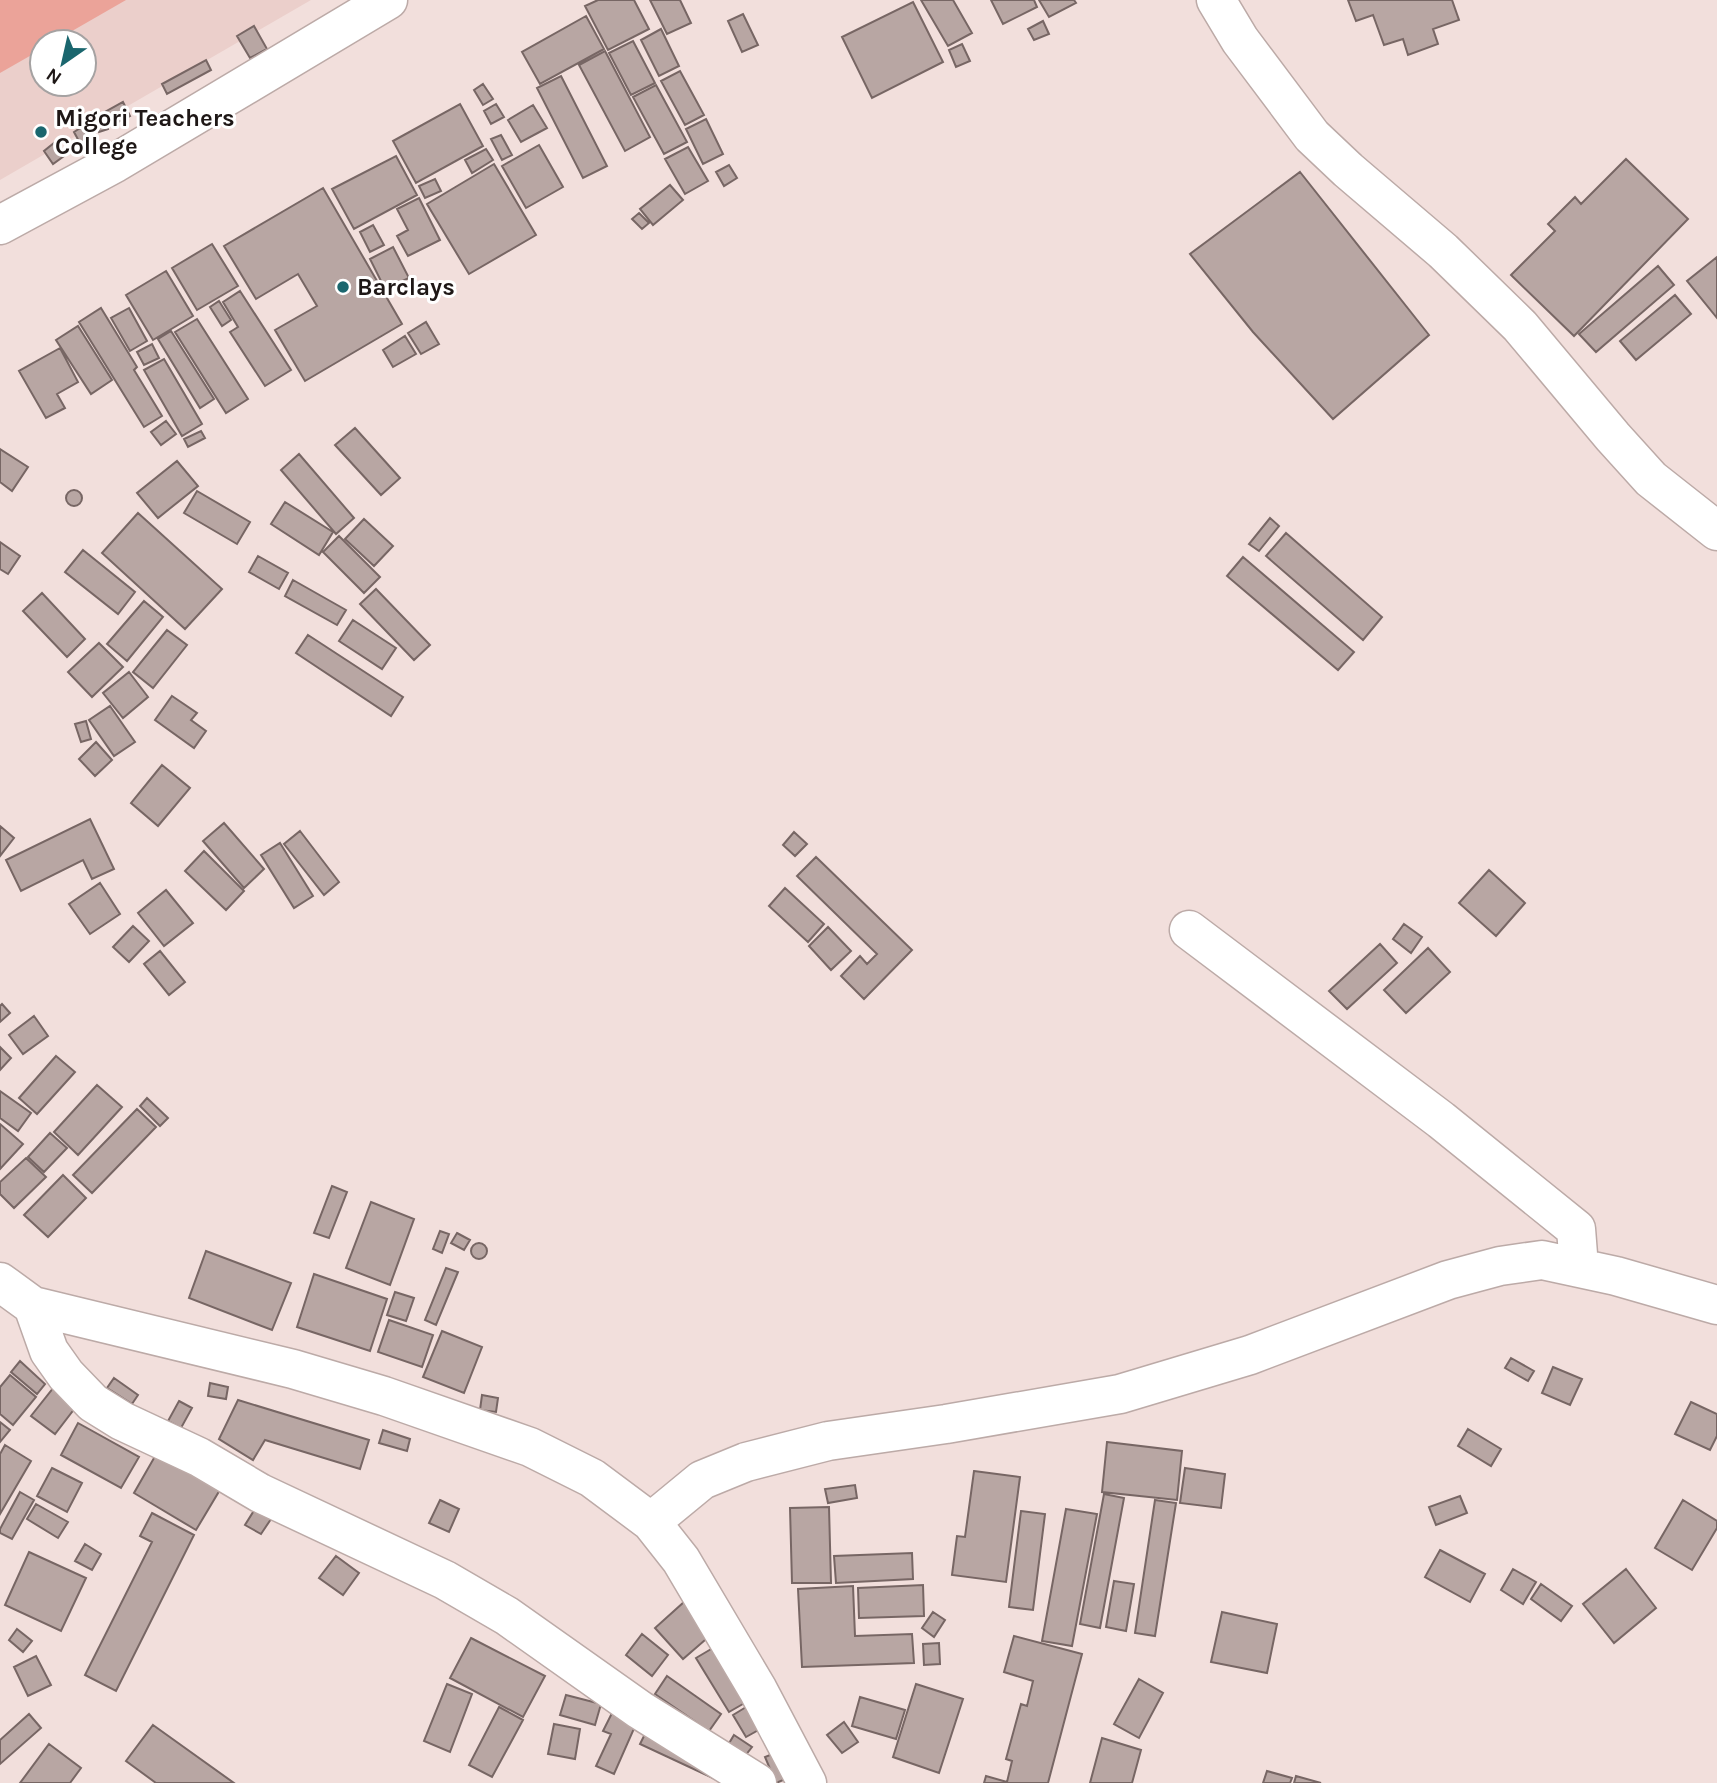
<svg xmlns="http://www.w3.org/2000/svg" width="1717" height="1783" font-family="Karla,sans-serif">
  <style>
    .built { fill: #ebcfcb; fill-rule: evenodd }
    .green { fill: #eba399 }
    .building { fill: #b8a6a3; stroke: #776664; stroke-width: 2 }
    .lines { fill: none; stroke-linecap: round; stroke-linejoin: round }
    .minor-casing { stroke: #bcaaa7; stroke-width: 41 }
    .highway-casing { stroke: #bcaaa7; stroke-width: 41 }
    .minor { stroke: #fff; stroke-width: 38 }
    .highway { stroke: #fff; stroke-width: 38 }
    .poi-dot { fill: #1a666e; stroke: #fff; stroke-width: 2.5 }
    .labels { text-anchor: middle; stroke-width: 6; stroke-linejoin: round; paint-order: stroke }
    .poi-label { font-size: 24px; font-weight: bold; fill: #1e1716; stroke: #fff; text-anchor: start }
  </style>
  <rect width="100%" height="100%" fill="#f2dfdc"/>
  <path class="built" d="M0,0H311L0,180ZM42,42H84V84H42Z"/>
  <path class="green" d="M0,0H126L53,42H42V49L0,73Z"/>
  <path class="building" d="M598,0H634L649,29L608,50L585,6Z
    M650,0H680L691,23L667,34Z
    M921,0H953L972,33L948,46Z
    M991,0H1034L1037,7L1003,24Z
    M1039,0H1074L1076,3L1049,17Z
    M1348,0H1452L1459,20L1433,29L1438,44L1408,55L1403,39L1384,45L1373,15L1356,21Z
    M913,2L943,62L872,98L842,37Z
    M743,14L758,45L742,52L728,21Z
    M586,16L604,49L540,84L522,52Z
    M1043,21L1049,34L1034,40L1028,29Z
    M254,26L267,49L250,58L237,36Z
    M661,29L679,66L659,76L641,40Z
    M633,41L655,83L631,95L609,53Z
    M962,44L970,61L956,67L949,50Z
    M605,51L650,137L625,151L579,65Z
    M206,60L211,70L167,94L162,84Z
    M680,71L704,115L685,125L661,81Z
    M561,76L607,166L583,178L537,88Z
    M483,84L493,99L483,105L474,90Z
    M656,85L687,142L664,154L633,97Z
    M123,102L130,116L112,125L105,112Z
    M460,104L483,146L416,183L393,141Z
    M496,104L504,117L491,124L484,111Z
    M533,105L547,128L521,142L508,120Z
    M105,119L108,129L99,132L96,122Z
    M706,119L723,154L703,164L686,129Z
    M82,127L89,140L81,145L74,132Z
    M501,135L512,155L502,160L491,139Z
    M54,143L64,156L53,164L44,151Z
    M539,145L563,187L526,208L502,166Z
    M688,147L708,181L685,194L665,159Z
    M486,149L493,160L472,173L465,160Z
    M396,156L417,195L354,229L332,189Z
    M1626,159L1688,219L1574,336L1511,275L1555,231L1548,224L1575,197L1581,204Z
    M494,164L536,235L469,274L427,204Z
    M729,165L737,178L724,186L716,172Z
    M1300,172L1429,335L1333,419L1253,332L1190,254Z
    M435,179L441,191L425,198L419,186Z
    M670,185L683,200L653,225L640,209Z
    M323,188L402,324L305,381L275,330L317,306L298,274L256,299L224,246Z
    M419,198L440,240L408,256L397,236L408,230L397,209Z
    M639,213L649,223L642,229L632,219Z
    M373,225L384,245L370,252L360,232Z
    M212,244L238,286L197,310L172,268Z
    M393,247L409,278L385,289L370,259Z
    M1717,257V318L1687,281Z
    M1658,266L1674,285L1596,352L1579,334Z
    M166,271L193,316L153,340L126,295Z
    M240,291L291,370L265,386L230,332L238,327L223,302Z
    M1675,295L1691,314L1636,360L1620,341Z
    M219,301L231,320L222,326L210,307Z
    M101,308L137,367L134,370L162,416L144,427L79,322Z
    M129,308L147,341L130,351L111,318Z
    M197,319L248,399L226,413L175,332Z
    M426,322L439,344L421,354L408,333Z
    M78,326L112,380L91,394L56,340Z
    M171,331L214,399L200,408L158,339Z
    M405,336L416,354L393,367L383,350Z
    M152,344L159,358L144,365L137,352Z
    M60,348L78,382L57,394L65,408L46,418L19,371Z
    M164,359L202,424L182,436L144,370Z
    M166,421L176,434L161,445L151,432Z
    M355,428L400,478L381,495L335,445Z
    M201,431L205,438L188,447L184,439Z
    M0,449L28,467L12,491L0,482Z
    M299,454L354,518L336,534L281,470Z
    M177,461L198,486L158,518L137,493Z
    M66 498a8 8 0 1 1 16 0a8 8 0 1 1-16 0Z
    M197,491L250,522L237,544L184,513Z
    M285,502L333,532L319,555L271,524Z
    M138,513L222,589L185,629L102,553Z
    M1270,518L1279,526L1259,551L1249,544Z
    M364,519L393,546L374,566L345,539Z
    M1286,533L1382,617L1363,640L1266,556Z
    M339,536L380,577L364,593L323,552Z
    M0,542L20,556L8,574L0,569Z
    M83,550L135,592L118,614L65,572Z
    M258,556L288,573L279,589L249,572Z
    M1243,557L1354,652L1338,670L1227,576Z
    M293,580L346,610L337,625L285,596Z
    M376,589L430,645L414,660L360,604Z
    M42,593L85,639L67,657L23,611Z
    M144,601L163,617L127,661L107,644Z
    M353,620L396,648L382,669L339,641Z
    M167,630L187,645L153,688L133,672Z
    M308,635L403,697L391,716L296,653Z
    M99,643L123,667L92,697L68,672Z
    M129,672L148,697L123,718L103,693Z
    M172,696L197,713L191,720L206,731L194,748L155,720Z
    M110,706L135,742L114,756L89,720Z
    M86,721L91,739L81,742L75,724Z
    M96,742L112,760L95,776L79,759Z
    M162,765L190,788L158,826L131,803Z
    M90,819L114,869L92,879L83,860L21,891L6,860Z
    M224,823L264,869L244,888L203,841Z
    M0,826L14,838L0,856Z
    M300,831L339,882L324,895L284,844Z
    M794,832L807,844L795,856L783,845Z
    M280,843L313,896L294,908L261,855Z
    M204,851L244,891L226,910L185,871Z
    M816,857L912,950L864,999L841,976L860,956L867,964L877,954L797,876Z
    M1489,870L1525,903L1496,936L1459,903Z
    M100,883L120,914L90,934L69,904Z
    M785,888L824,924L808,942L769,906Z
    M166,890L193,923L164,946L138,913Z
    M1404,924L1422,937L1411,953L1393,939Z
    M133,926L149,941L129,962L113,947Z
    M828,927L851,951L831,970L809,946Z
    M1380,944L1397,963L1347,1009L1329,991Z
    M1428,948L1450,972L1406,1013L1384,990Z
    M160,951L185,982L169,995L144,964Z
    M2,1004L10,1013L0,1022V1006Z
    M34,1016L48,1036L23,1054L9,1035Z
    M0,1047L11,1058L0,1070Z
    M56,1056L75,1072L37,1114L19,1098Z
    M97,1085L122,1107L78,1155L54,1132Z
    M0,1091L31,1113L18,1131L0,1118Z
    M147,1098L168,1118L160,1126L140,1106Z
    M137,1109L156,1127L92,1193L73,1175Z
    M0,1124L23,1144L0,1169Z
    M50,1133L67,1148L44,1172L28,1157Z
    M26,1158L46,1177L14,1208L0,1194V1182Z
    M63,1175L86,1198L48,1237L24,1215Z
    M332,1186L347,1192L329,1238L314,1233Z
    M371,1202L414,1219L390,1285L346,1268Z
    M440,1231L449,1234L442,1253L433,1249Z
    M457,1233L470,1240L464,1250L451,1243Z
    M471 1251a8 8 0 1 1 16 0a8 8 0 1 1-16 0Z
    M206,1251L291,1283L272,1330L189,1298Z
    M446,1268L458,1272L436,1325L425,1320Z
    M314,1274L387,1299L370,1351L297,1327Z
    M395,1292L414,1298L406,1321L387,1315Z
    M389,1320L433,1335L422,1367L378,1352Z
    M442,1331L482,1347L464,1393L423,1377Z
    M1511,1358L1534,1371L1528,1381L1505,1368Z
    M20,1361L45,1384L37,1394L11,1372Z
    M1553,1367L1582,1379L1570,1405L1542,1393Z
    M10,1375L36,1397L13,1425L0,1414V1387Z
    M62,1377L85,1395L55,1434L31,1416Z
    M114,1378L138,1395L132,1404L107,1388Z
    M210,1383L228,1387L226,1399L208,1396Z
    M482,1395L498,1398L496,1412L480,1410Z
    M238,1400L369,1440L360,1469L265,1440L253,1460L219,1439Z
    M179,1401L192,1408L181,1428L168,1421Z
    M1691,1402L1717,1414V1436L1710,1450L1675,1434Z
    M0,1422L10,1430L0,1442Z
    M78,1423L139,1457L121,1488L61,1455Z
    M1468,1429L1501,1449L1491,1466L1458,1446Z
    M383,1430L410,1439L407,1451L379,1443Z
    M1107,1442L1182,1451L1177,1500L1102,1492Z
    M5,1445L31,1461L0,1514V1454Z
    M158,1451L221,1488L196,1530L134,1493Z
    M52,1468L82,1483L67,1512L37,1496Z
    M1185,1468L1225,1474L1221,1508L1180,1503Z
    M974,1471L1020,1477L1006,1582L952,1575L957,1536L965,1537Z
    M855,1485L857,1498L828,1503L825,1489Z
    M20,1492L34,1500L12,1539L0,1533V1529Z
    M1104,1494L1124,1498L1100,1628L1080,1624Z
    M1460,1496L1467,1513L1436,1525L1429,1507Z
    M440,1500L459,1509L449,1532L429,1523Z
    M1155,1500L1176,1503L1155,1636L1135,1633Z
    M1683,1500L1717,1521V1528L1692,1570L1655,1548Z
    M36,1504L68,1522L58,1538L27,1519Z
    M829,1507L831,1583H792L790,1508Z
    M255,1509L271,1519L261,1534L245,1525Z
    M1066,1509L1097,1514L1072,1646L1042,1641Z
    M1021,1511L1045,1514L1033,1610L1009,1607Z
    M152,1513L194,1535L116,1691L85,1675L152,1542L140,1536Z
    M85,1544L101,1554L92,1570L75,1561Z
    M1440,1550L1485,1574L1470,1602L1425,1577Z
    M29,1552L86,1578L61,1631L5,1605Z
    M912,1553L913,1579L836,1583L834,1556Z
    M336,1556L359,1573L343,1595L319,1578Z
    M1513,1569L1536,1582L1523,1604L1501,1590Z
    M1626,1569L1656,1608L1614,1643L1583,1604Z
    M1114,1581L1134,1584L1126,1631L1106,1627Z
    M1541,1584L1572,1606L1561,1621L1531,1599Z
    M923,1585L924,1616L859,1618L858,1588Z
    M853,1586L855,1636L912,1634L914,1663L802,1667L798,1589Z
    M684,1602L712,1634L683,1659L655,1628Z
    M933,1612L945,1620L934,1637L922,1628Z
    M1222,1612L1277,1624L1267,1673L1211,1662Z
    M17,1629L32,1641L23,1652L9,1640Z
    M642,1634L668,1655L652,1676L626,1655Z
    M1014,1636L1082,1654L1048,1783H984L986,1776L1007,1782L1012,1761L1006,1759L1021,1704L1027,1706L1033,1681L1004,1672Z
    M471,1638L545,1676L523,1717L450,1678Z
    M723,1642L755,1697L729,1712L696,1658Z
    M939,1643L940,1664L924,1665L923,1644Z
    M36,1656L51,1685L28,1696L14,1667Z
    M667,1676L721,1714L709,1731L655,1694Z
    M1139,1679L1163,1693L1139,1738L1114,1724Z
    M447,1684L472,1694L450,1752L424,1741Z
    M916,1684L963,1699L939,1773L893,1757Z
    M566,1695L601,1704L595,1725L560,1715Z
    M860,1697L905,1710L896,1739L852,1726Z
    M756,1701L762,1728L746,1737L733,1715Z
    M499,1707L523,1720L492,1777L469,1765Z
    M612,1713L636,1724L614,1774L596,1766L611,1734L603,1731Z
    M29,1714L41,1728L0,1764V1740Z
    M844,1722L858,1742L842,1753L827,1735Z
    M554,1724L580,1729L575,1759L548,1754Z
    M153,1725L234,1783H156L126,1761Z
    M646,1732L717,1780L640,1744Z
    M734,1735L752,1747L745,1756L728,1745Z
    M1102,1738L1141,1750L1132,1783H1090Z
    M49,1744L81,1768L70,1783H20Z
    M782,1750L793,1776L776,1783L765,1757Z
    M1267,1771L1292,1778L1290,1783H1263Z
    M1296,1776L1321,1783H1294Z"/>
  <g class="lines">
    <g class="minor-casing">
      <path id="minor" d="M1216,0L1240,40L1312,136L1348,170L1443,251L1520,326L1613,437L1651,479L1717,531
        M1189,930L1441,1120L1576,1229L1579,1267
        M0,1282L33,1306L293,1369L384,1396L530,1447L592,1478L651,1522L681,1560L758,1690L807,1783
        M33,1306L49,1351L66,1375L93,1403L122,1421L199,1457L260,1493L445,1580L507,1616L640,1710L757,1783
        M651,1522L702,1480L746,1462L828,1441L946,1424L1120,1394L1250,1355L1448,1280L1500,1266L1542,1260L1616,1276L1717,1305"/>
    </g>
    <g class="highway-casing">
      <path id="highway" d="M0,225L115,163L388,0"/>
    </g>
    <use href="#minor" class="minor"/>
    <use href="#highway" class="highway"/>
  </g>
  <g class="poi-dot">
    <circle cx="41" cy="132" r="7"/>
    <circle cx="343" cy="287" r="7"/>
  </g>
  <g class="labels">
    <g class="poi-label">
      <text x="55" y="126">Migori Teachers<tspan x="55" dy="28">College</tspan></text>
      <text x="357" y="295">Barclays</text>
    </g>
  </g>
  <g transform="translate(63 63) rotate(214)"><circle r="33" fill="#ffffff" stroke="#a5a2a2" stroke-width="2"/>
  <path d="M0-5L12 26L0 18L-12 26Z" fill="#1a666e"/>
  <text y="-10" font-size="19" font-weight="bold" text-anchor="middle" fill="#1e1716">N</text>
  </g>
</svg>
